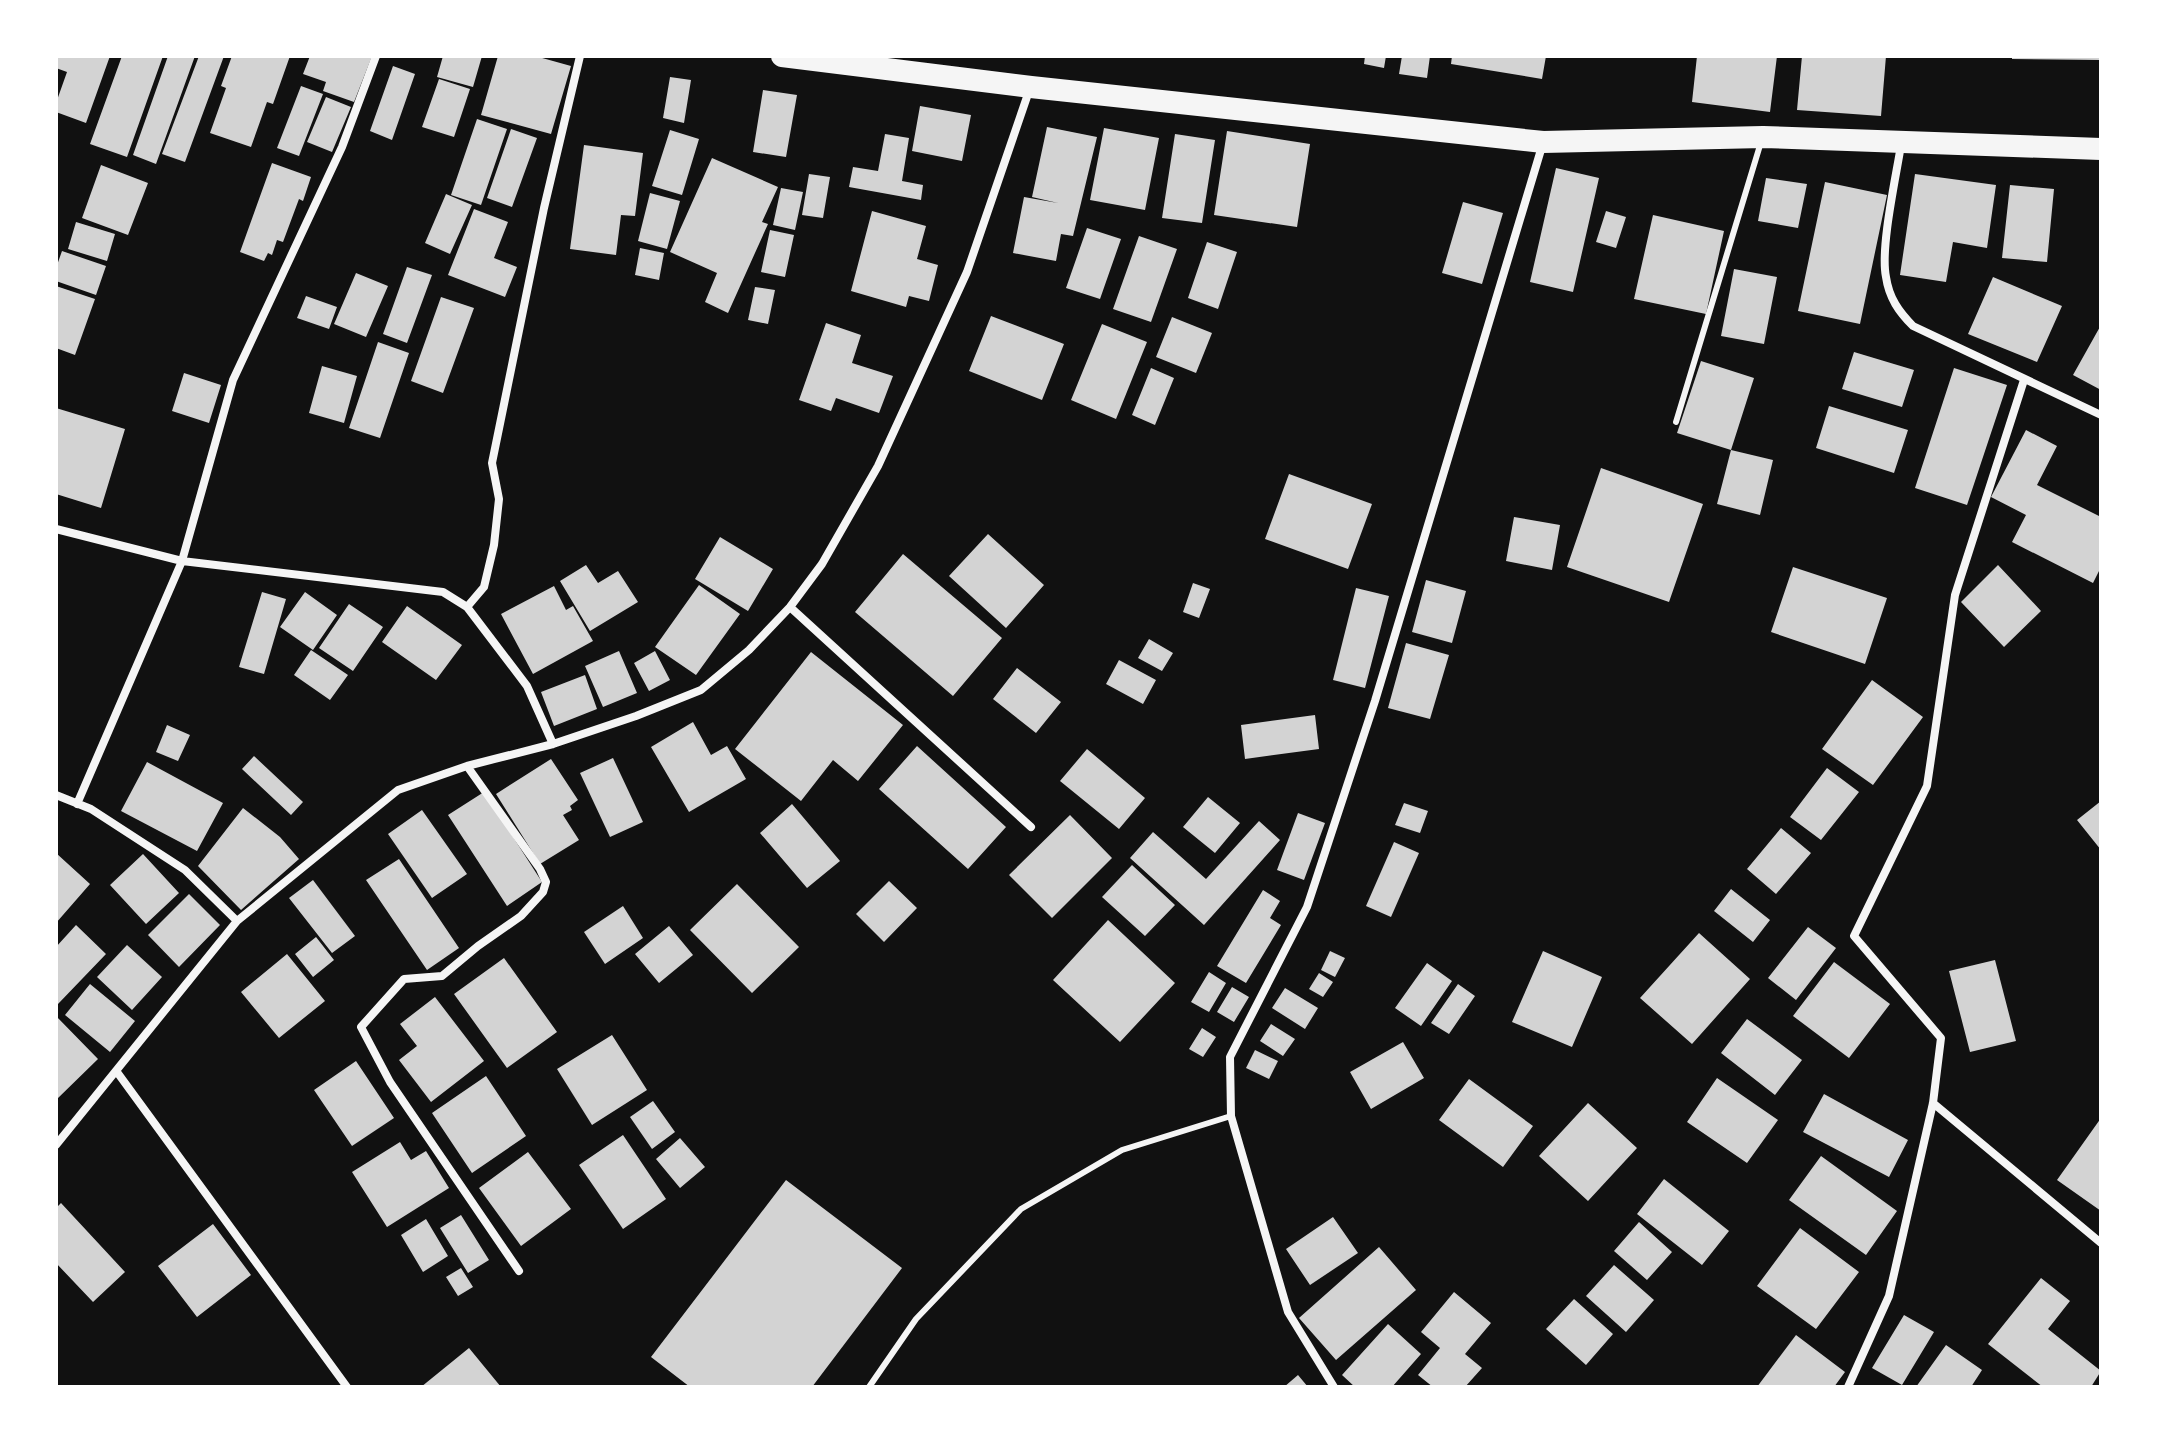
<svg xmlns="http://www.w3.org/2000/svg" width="2157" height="1443" font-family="Lora,serif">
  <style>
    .building { fill: #d3d3d3 }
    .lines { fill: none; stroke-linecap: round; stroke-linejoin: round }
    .service { stroke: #f5f5f5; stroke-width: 6 }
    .minor { stroke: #f5f5f5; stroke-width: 8 }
    .trunk { stroke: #f5f5f5; stroke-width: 22 }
  </style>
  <rect width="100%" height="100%" fill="#111"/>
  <path class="building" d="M56,56H110L86,123L56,112V103L67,72L56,68Z
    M122,56H163L127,157L90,144Z
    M168,56H195L156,164L133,155Z
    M199,56H224L185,162L162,154Z
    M232,56H290L273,104L267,102L251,147L210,133L226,88L221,86Z
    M310,56H372L354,102L323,91L326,82L303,74Z
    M443,56H482L473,87L437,77Z
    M498,56H535L571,66L551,134L481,115Z
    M1365,56H1386L1384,68L1364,64Z
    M1402,56H1430L1427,78L1399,74Z
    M1452,56H1546L1542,79L1451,64Z
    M1697,56H1777L1770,112L1692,102Z
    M1802,56H1886L1881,116L1797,110Z
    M2012,56H2101V60L2012,59Z
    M393,66L415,74L392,140L370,131Z
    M670,77L691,80L684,123L663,118Z
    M439,79L470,89L454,137L422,127Z
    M301,86L323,94L299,156L277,148Z
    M763,90L797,95L786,157L753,152Z
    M326,97L351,107L332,152L307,142Z
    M920,106L971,115L962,161L912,151Z
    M477,119L507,129L481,205L451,195Z
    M1047,127L1097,137L1073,236L1061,234L1056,261L1013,253L1024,197L1058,203L1032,197Z
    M1104,128L1159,138L1145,210L1090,200Z
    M511,129L537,138L512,207L487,198Z
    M670,130L699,139L682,195L652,186Z
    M1227,131L1310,144L1297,227L1214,215Z
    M885,134L909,138L902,181L923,185L921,200L849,187L853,167L878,171Z
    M1175,134L1215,140L1202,223L1162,218Z
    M584,145L643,153L635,216L621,215L616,255L570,249Z
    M712,158L778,187L762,222L768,224L728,313L705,302L717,273L670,252Z
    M272,163L311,177L303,201L299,199L283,242L277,240L272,255L268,253L264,261L240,252Z
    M101,165L148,183L128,235L82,218Z
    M1556,168L1599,178L1573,292L1530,282Z
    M809,174L830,177L823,218L802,215Z
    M1915,174L1996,185L1987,248L1953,242L1946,282L1900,275Z
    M1766,178L1807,184L1798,228L1758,221Z
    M1825,182L1887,195L1860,324L1798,311Z
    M2010,185L2054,189L2047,262L2002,258Z
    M781,188L803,192L795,230L773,225Z
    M650,193L680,201L667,249L638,241Z
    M446,194L472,205L450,254L425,243Z
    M1463,202L1503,213L1482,284L1442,273Z
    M474,209L508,222L494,258L517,267L505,297L448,275Z
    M872,211L926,226L917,259L938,265L929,301L909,296L906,307L851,291Z
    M1606,211L1626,217L1616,248L1596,242Z
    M1653,215L1724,231L1706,314L1634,299Z
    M76,222L115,234L107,261L68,249Z
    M1087,228L1121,239L1100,299L1066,288Z
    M770,230L794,235L785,277L761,272Z
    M1139,236L1177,249L1151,322L1113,309Z
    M1207,242L1237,252L1218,309L1188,298Z
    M640,248L664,253L659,280L635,275Z
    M62,251L106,266L96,295L56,281V268Z
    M407,267L432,275L407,343L383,334Z
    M1734,269L1777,277L1764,344L1721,336Z
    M356,273L388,286L366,337L334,324Z
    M1993,277L2062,306L2037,362L1968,334Z
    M56,286L95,299L75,355L56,348Z
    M755,287L775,290L768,324L748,320Z
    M306,296L337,307L329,329L297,318Z
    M441,297L474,308L443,393L411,381Z
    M991,316L1064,344L1042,400L969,371Z
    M1172,317L1212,333L1196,373L1156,357Z
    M826,323L861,335L852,363L893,376L879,413L836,398L831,411L799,400Z
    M1102,324L1147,342L1116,419L1071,400Z
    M2101,325V390L2073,375Z
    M378,342L409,353L380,438L349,428Z
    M1854,352L1914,370L1902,407L1842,389Z
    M1701,361L1754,378L1731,450L1773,460L1760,515L1717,504L1731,450L1677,433Z
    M322,366L357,376L344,423L309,413Z
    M1151,368L1174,378L1155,425L1132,415Z
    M1954,368L2007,385L1967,505L1915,488Z
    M184,373L221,385L209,423L172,411Z
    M1829,406L1908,430L1894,473L1816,448Z
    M56,408L125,429L101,508L56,494Z
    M2026,430L2057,446L2037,485L2101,517V567L2093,583L2012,542L2026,515L1991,497Z
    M1601,468L1703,504L1669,602L1567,567Z
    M1289,474L1372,504L1348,569L1265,539Z
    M1514,517L1560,525L1552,570L1506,561Z
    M988,534L1044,585L1006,628L949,576Z
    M720,537L773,569L748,611L695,579Z
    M903,554L1002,638L953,696L855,612Z
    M586,565L598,583L618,571L638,602L590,631L560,581Z
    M1998,565L2041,611L2004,647L1961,602Z
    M1793,567L1887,598L1865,664L1771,632Z
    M1426,580L1466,591L1452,643L1412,632Z
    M1193,583L1210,589L1199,618L1183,612Z
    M699,585L740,614L696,675L655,647Z
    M554,586L566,610L573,606L593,641L533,674L501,614Z
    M1356,588L1389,596L1365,688L1333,680Z
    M262,592L286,599L264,674L239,667Z
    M305,592L337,615L313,650L280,627Z
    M349,604L383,627L353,671L319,648Z
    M407,606L462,645L436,680L382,642Z
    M1149,639L1173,653L1162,671L1138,658Z
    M1406,643L1449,655L1430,719L1388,708Z
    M311,650L348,675L330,700L294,675Z
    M619,651L637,693L603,707L585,666Z
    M655,651L670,680L649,691L634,663Z
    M811,652L903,725L858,781L833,760L801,801L735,749Z
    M1119,660L1156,680L1143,704L1106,684Z
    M1017,668L1061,702L1036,733L993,699Z
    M585,675L597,709L554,726L541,692Z
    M1872,680L1923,717L1873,785L1822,749Z
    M1315,715L1319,749L1245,759L1241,725Z
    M693,722L711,755L727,746L746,779L689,812L651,747Z
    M167,725L190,735L178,761L156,752Z
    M917,746L1006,827L968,869L879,789Z
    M1087,749L1145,798L1119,829L1060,781Z
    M254,756L303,802L291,815L242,769Z
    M613,758L643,822L610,837L580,773Z
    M551,759L578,800L570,806L572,810L563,815L579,840L540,864L496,794Z
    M147,762L223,803L197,851L121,811Z
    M1827,768L1859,792L1821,840L1790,817Z
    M484,792L542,882L507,906L448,815Z
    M1208,797L1240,823L1215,853L1183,827Z
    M2101,801V850L2077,820Z
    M1404,803L1428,811L1420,833L1395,825Z
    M792,804L840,861L807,888L760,833Z
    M243,808L280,837L299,859L241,910L198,866Z
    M422,810L467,874L432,898L388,834Z
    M1298,813L1325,823L1304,880L1277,870Z
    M1070,815L1112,858L1052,918L1009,875Z
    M1259,821L1280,840L1204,925L1130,858L1153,832L1206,879Z
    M1781,828L1811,853L1776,894L1747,869Z
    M1394,842L1419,853L1391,917L1366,906Z
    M56,853L90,884L56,923Z
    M143,854L179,893L146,924L110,885Z
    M399,859L459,948L427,970L366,880Z
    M1132,865L1175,905L1145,936L1102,897Z
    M313,880L355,936L332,953L289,898Z
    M889,881L917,908L884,942L856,914Z
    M737,884L799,947L752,993L690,930Z
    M1731,889L1770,920L1753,942L1714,911Z
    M1263,890L1280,901L1270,918L1281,925L1246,983L1217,966Z
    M189,894L220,925L179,967L148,935Z
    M623,906L643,938L605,964L584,932Z
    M1108,920L1175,983L1120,1042L1053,980Z
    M76,925L106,954L58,1004L56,947Z
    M669,926L693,955L659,983L635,954Z
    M1808,927L1836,948L1796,1000L1768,978Z
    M1699,933L1750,979L1692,1044L1640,998Z
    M316,937L334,960L313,977L295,954Z
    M127,945L162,977L132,1010L97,977Z
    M1330,951L1345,958L1335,977L1321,970Z
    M1543,951L1602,977L1572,1047L1512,1022Z
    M287,954L325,1001L279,1038L241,992Z
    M504,958L557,1032L507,1068L454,994Z
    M1995,960L2016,1041L1970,1052L1949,971Z
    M1834,962L1890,1004L1849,1058L1793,1016Z
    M1427,963L1452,981L1421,1026L1395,1008Z
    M1209,972L1226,983L1209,1012L1191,1002Z
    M1319,973L1333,982L1323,997L1309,989Z
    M90,984L135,1021L110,1052L65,1015Z
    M1458,984L1475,996L1449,1034L1431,1023Z
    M1232,987L1249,997L1234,1022L1217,1012Z
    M1285,988L1318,1008L1305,1029L1272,1008Z
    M435,997L484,1061L431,1102L399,1060L417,1046L400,1024Z
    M56,1016L98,1059L56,1100Z
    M1747,1019L1802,1060L1775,1095L1721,1053Z
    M1271,1024L1295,1039L1283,1056L1260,1041Z
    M1202,1028L1216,1037L1203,1057L1189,1049Z
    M612,1035L647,1090L592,1125L557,1069Z
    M1403,1042L1424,1078L1371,1109L1350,1072Z
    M1255,1050L1278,1061L1269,1079L1246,1068Z
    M356,1061L394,1118L352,1146L314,1090Z
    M486,1076L526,1136L472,1173L432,1113Z
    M1717,1078L1778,1120L1747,1163L1687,1122Z
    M1469,1079L1533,1126L1503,1167L1439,1120Z
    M1824,1094L1908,1140L1889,1177L1803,1132Z
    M653,1101L675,1132L652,1149L630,1117Z
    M1588,1103L1637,1148L1588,1201L1539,1156Z
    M2101,1118V1211L2057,1180Z
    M623,1135L666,1199L623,1229L579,1165Z
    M680,1138L705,1167L680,1188L656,1159Z
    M400,1142L411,1160L426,1151L449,1188L387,1227L352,1172Z
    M528,1152L571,1209L521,1246L479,1188Z
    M1821,1156L1897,1211L1866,1255L1789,1200Z
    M1664,1179L1729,1231L1702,1265L1637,1214Z
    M786,1180L902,1268L812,1387H690L651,1357Z
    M61,1203L125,1272L93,1302L56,1263V1208Z
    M461,1215L489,1260L468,1273L440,1228Z
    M1333,1217L1358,1253L1310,1285L1286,1249Z
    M426,1219L448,1256L423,1272L401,1235Z
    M1639,1222L1672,1252L1647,1280L1614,1251Z
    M213,1224L251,1275L197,1317L158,1266Z
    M1800,1228L1859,1272L1816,1329L1757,1286Z
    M1379,1247L1416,1290L1336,1360L1299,1318Z
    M1614,1265L1654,1300L1626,1332L1586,1296Z
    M461,1268L473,1287L458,1296L446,1277Z
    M2041,1278L2070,1301L2048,1329L2101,1371L2091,1387H2043L1988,1344Z
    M1454,1292L1491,1323L1465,1354L1482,1368L1465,1387H1433L1418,1375L1440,1348L1421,1332Z
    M1574,1299L1613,1334L1586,1365L1546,1329Z
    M1904,1315L1934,1332L1902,1385L1872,1368Z
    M1388,1324L1421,1354L1392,1387H1355L1342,1375Z
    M1796,1335L1845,1372L1834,1387H1757Z
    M1946,1345L1982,1370L1971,1387H1916Z
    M469,1348L501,1387H421Z
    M1298,1375L1308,1387H1284Z"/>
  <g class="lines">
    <path class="service" d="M1676,422L1761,142
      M869,1387L916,1319L1021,1209L1122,1150L1231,1116"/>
    <path class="minor" d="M1901,145C1896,177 1880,248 1886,277C1889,298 1899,312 1913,326L2101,415
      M56,529L182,561L443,592L467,607L527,686L553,744
      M467,607L484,587L494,545L499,499L492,463L544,208L580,56
      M790,607L1031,827
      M467,766L540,869L546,882L543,892L521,916L478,946L442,976L404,979L361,1027L390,1082L519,1271
      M56,795L91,809L185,870L237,921
      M77,804L182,561L233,380L342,147L376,56
      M117,1072L347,1387
      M1933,1103L2101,1243
      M56,1145L237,921L398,790L467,766L553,744L636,716L701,690L749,650L790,607L822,564L878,466L967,272L1030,88
      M1334,1387L1288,1312L1231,1116L1230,1057L1307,907L1375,701L1543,143
      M1848,1387L1889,1296L1933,1103L1941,1038L1854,936L1927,786L1955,595L2024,380"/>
    <path class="trunk" d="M782,56L1031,87L1543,142L1763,137L2101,149"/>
  </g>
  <rect width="2157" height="1443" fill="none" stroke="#ffffff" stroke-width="116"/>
</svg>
